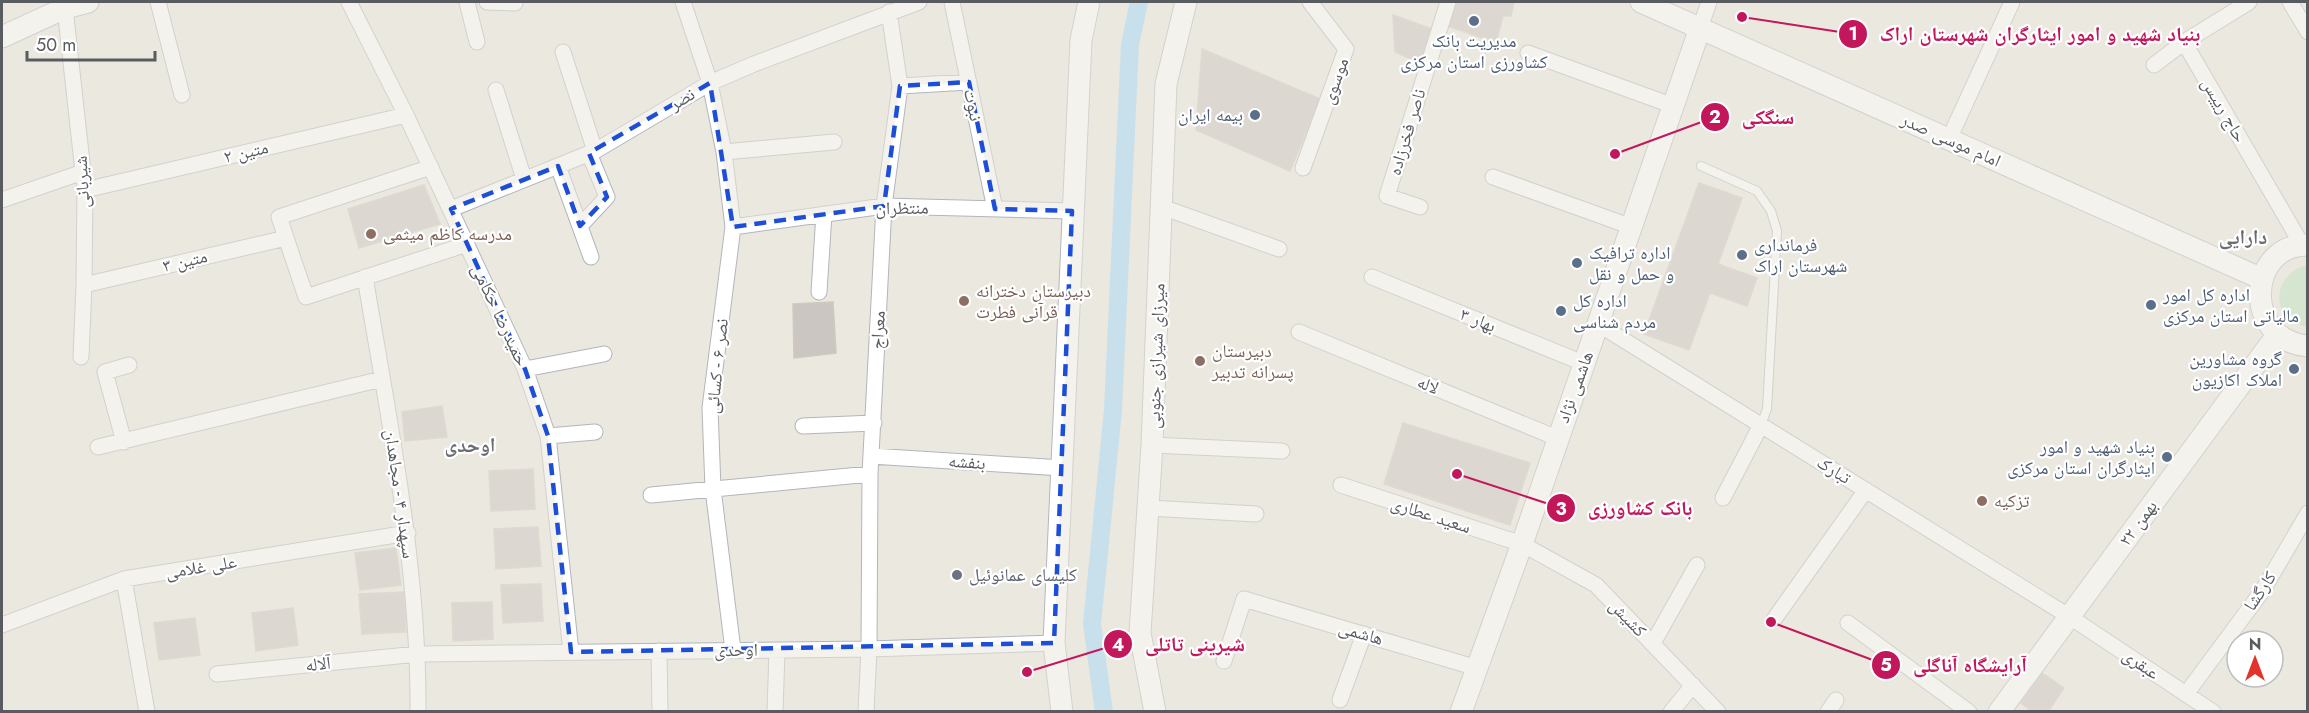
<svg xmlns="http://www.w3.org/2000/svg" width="2309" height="713" font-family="Jost,'Noto Naskh Arabic',sans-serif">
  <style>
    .green { fill: #bde3bc }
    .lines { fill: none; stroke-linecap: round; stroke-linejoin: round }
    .canal { stroke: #9ed7fc; stroke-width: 18 }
    .building { fill: #cbc6c1; stroke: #cfc9be; stroke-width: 1.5 }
    .lane-casing { stroke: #b2b6ba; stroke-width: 10 }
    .street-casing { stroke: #b2b6ba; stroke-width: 17 }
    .secondary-casing { stroke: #b3b7bc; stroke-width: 23 }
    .lane { stroke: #fff; stroke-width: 8 }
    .street { stroke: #fff; stroke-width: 15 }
    .secondary { stroke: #fff; stroke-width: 21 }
    .marked { fill: none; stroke: #1d4ed8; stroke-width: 4.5; stroke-dasharray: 12 8; stroke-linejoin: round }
    .service-dot { fill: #5c6f8a; stroke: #fff; stroke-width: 2 }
    .education-dot { fill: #8d6e63; stroke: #fff; stroke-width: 2 }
    .worship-dot { fill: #6b7280; stroke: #fff; stroke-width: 2 }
    .labels { text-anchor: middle; stroke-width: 4.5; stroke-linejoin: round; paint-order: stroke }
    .service-label { font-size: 18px; fill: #4e5e75; stroke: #fff; text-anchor: start }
    .street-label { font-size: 18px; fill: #585c60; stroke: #fff }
    .education-label { font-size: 18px; fill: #785e54; stroke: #fff; text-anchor: start }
    .worship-label { font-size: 18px; fill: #5b616d; stroke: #fff; text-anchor: start }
    .neighbourhood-label { font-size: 20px; font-weight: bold; fill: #696e72; stroke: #fff }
    .leader { fill: none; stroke: #c2185b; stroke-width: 2 }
    .callout-dot { fill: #c2185b; stroke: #fff; stroke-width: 2 }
    .mark-label { font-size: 18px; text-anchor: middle; font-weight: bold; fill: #fff }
    .callout-label { font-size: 20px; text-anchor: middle; font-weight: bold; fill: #c2185b; stroke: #fff; stroke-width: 4.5; stroke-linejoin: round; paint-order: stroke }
  </style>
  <rect width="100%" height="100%" fill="#ebe8df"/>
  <path class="green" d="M2307,265H2308L2307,327C2269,320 2271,274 2307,265Z"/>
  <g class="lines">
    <path class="canal" d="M1104,712L1092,624L1113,410L1130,44L1139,2"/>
  </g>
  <path class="building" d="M1452,2H1514L1511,16H1503L1496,43L1445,25Z
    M1393,15L1432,29L1423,64L1395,52Z
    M1202,49L1320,99L1290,171L1196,130Z
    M1699,183L1742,198L1718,264L1757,278L1747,306L1710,293L1689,350L1644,334Z
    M424,185L440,224L359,248L348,209Z
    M833,302L836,353L794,358L793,304Z
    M442,406L447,437L405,441L402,412Z
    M1403,423L1530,463L1510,525L1384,484Z
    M533,469L535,509L491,511L489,471Z
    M538,527L541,566L496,569L494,529Z
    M396,548L401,585L360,590L355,553Z
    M541,584L543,621L503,623L501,585Z
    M404,592L406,632L362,634L359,594Z
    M492,602L493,639L453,641L452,603Z
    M293,608L298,645L256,651L252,613Z
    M195,618L200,655L159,660L154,623Z
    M2042,673L2064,688L2048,712H2033L2021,703Z"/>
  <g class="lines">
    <g class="lane-casing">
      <path id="lane" d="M1701,166L1757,191L1771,211L1777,231L1767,409L1761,425"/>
    </g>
    <g class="street-casing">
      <path id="street" d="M158,2L182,95
        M349,2L406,115L525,369L548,436L571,652
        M467,2L477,42
        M487,2L515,3
        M683,2L710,83L724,152L733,227L710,408L713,489L733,650
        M952,2L995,209
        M2249,2L2184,42L2302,245
        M2290,2L2308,32
        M65,8L85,190L84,285L81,357
        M1700,28L1709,2
        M563,52L595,151
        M1528,53L1671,105
        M2154,65L2184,42
        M900,86L969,82
        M496,90L524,179
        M1949,139L2012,2
        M724,152L834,142
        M558,166L591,257
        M431,167L279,217L306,297L467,244
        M1303,168L1346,49L1310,2
        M1493,177L1632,227
        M85,190L406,115
        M2,200L83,172
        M1162,207L1279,249
        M1420,207L1387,196L1448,2
        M451,209L595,151L710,83L754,64L919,2
        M580,226L607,197L589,153
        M733,227L884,206L1072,211
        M365,277C389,421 419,565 418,712
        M1372,277L1583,363
        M84,285L286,238
        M819,292L824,214
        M1598,324L2070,617L2213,712
        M1299,332L1557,438
        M525,369L604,354
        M803,426L874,423
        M548,436L595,432
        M124,442L105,372L129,365
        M1152,445L1282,451
        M98,447L382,379
        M871,456L1062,468
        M1341,485L1522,544L1596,585L1718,712
        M651,495L870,474
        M1723,498L1761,425
        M1149,508L1256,514
        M124,579L147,712
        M1775,618L1866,490
        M1848,623L1969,712
        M2,625L124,579L408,533
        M1653,643L1697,565
        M659,651L660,712
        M1224,661L1244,599L1477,668
        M217,674L418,654L869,649L1054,643
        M2186,694L2263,590L2308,513
        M1340,700L1364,634
        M775,712L777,650
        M866,712L869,649L870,474L884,206L900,86L889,12
        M1671,712L1693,685
        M1828,712L1836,700"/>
    </g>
    <g class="secondary-casing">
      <path id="secondary" d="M1641,2L2262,279
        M2,37L65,8L88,2
        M2308,245C2247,244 2242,340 2308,346
        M1062,712L1054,643L1081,40L1089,2
        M1155,712L1140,633L1152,445L1166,84L1186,2
        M1461,712L1522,544L1700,28
        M1999,712L2277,335"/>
    </g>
    <use href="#lane" class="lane"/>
    <use href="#street" class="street"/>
    <use href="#secondary" class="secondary"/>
  </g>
  <path d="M0 0H2309V713H0ZM969,82L995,209L1072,211L1054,643L571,652L548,436L525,369L451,209L558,166L580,226L607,197L589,153L710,83L733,227L884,206L900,86Z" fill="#ebe8df" fill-opacity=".55" fill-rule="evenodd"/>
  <path class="marked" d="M969,82L995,209L1072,211L1054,643L571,652L548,436L525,369L451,209L558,166L580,226L607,197L589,153L710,83L733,227L884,206L900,86Z"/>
  <g class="service-dot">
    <circle cx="1474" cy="21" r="6"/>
    <circle cx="1255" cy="115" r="6"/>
    <circle cx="1742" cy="255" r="6"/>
    <circle cx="1577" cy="263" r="6"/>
    <circle cx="2151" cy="305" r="6"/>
    <circle cx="1561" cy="311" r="6"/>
    <circle cx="2294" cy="369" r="6"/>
    <circle cx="2167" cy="457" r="6"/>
  </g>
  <g class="education-dot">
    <circle cx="371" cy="234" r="6"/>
    <circle cx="964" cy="301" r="6"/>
    <circle cx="1200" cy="361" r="6"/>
    <circle cx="1982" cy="501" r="6"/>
  </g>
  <circle class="worship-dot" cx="957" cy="575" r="6"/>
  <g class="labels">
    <g class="service-label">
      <text x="1474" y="47" text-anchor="middle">مدیریت بانک<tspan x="1474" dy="21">کشاورزی استان مرکزی</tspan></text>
      <text x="1243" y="121" text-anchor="end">بیمه ایران</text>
      <text x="1754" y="251">فرمانداری<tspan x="1754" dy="21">شهرستان اراک</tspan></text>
      <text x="1589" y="259">اداره ترافیک<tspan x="1589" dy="21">و حمل و نقل</tspan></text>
      <text x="2163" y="301">اداره کل امور<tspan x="2163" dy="21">مالیاتی استان مرکزی</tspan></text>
      <text x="1573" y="307">اداره کل<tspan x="1573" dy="21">مردم شناسی</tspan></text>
      <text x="2282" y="365" text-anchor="end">گروه مشاورین<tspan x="2282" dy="21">املاک اکازیون</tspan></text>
      <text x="2155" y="453" text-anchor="end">بنیاد شهید و امور<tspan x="2155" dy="21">ایثارگران استان مرکزی</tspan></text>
    </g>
    <g class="street-label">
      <text transform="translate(1335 81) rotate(-70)" y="6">موسوی</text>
      <text transform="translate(682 99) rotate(-31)" y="6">نصر</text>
      <text transform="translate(973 105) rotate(78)" y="6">نبوت</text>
      <text transform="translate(2224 110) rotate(60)" y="6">حاج رییس</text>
      <text transform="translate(1407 132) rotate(-73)" y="6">ناصر فخرزاده</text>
      <text transform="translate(1951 140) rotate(24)" y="6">امام موسی صدر</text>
      <text transform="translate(246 152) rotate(-13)" y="6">متین ۲</text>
      <text transform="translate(82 182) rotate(-93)" y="6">شیربانی</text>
      <text transform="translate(902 208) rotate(-1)" y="6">منتظران</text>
      <text transform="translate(185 261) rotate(-13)" y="6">متین ۳</text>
      <text transform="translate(500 315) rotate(65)" y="6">حمیدرضا حکامی</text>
      <text transform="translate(1478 320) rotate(22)" y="6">بهار ۳</text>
      <text transform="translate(878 330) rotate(-87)" y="6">معراج</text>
      <text transform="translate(1156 356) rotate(-88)" y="6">میرزای شیرازی جنوبی</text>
      <text transform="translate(717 366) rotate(-84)" y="6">نصر ۶ - کسائی</text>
      <text transform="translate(1428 385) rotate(22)" y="6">لاله</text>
      <text transform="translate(1575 387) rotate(-70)" y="6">هاشمی نژاد</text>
      <text transform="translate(967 462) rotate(4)" y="6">بنفشه</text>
      <text transform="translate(1834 470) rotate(32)" y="6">تبارک</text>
      <text transform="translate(400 494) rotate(82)" y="6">سپهدار ۴ - مجاهدان</text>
      <text transform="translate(1431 515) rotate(18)" y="6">سعید عطاری</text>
      <text transform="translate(2138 523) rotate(-54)" y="6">۲۲ بهمن</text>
      <text transform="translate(201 567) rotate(-9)" y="6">علی غلامی</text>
      <text transform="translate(2260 591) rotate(-56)" y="6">کارگشا</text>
      <text transform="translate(1628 618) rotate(46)" y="6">کشیش</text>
      <text transform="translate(1361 633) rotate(16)" y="6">هاشمی</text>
      <text transform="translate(736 650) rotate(-1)" y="6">اوحدی</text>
      <text transform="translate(318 664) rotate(-6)" y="6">آلاله</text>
      <text transform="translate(2141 664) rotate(34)" y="6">عبقری</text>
    </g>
    <g class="education-label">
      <text x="383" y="240">مدرسه كاظم ميثمى</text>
      <text x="976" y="297">دبیرستان دخترانه<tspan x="976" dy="21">قرآنی فطرت</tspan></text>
      <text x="1212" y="357">دبیرستان<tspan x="1212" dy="21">پسرانه تدبیر</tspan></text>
      <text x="1994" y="507">تزکیه</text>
    </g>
    <g class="worship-label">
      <text x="969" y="581">کلیسای عمانوئیل</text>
    </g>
    <g class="neighbourhood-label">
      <text x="2243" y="244">دارایی</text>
      <text x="470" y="452">اوحدی</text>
    </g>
  </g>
  <path class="leader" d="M1742 17L1853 34M1615 154L1715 117M1457 474L1561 508M1027 672L1118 644M1771 622L1886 665"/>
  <g class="callout-dot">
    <circle cx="1742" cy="17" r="6"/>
    <circle cx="1615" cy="154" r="6"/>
    <circle cx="1457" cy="474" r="6"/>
    <circle cx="1027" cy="672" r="6"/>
    <circle cx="1771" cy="622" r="6"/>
    <circle cx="1853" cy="34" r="15"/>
    <circle cx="1715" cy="117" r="15"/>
    <circle cx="1561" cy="508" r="15"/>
    <circle cx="1118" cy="644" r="15"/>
    <circle cx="1886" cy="665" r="15"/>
  </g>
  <g class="mark-label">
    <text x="1853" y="40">1</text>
    <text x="1715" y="123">2</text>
    <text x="1561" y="515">3</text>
    <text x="1118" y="651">4</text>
    <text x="1886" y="671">5</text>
  </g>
  <g class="callout-label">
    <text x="2040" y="41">بنیاد شهید و امور ایثارگران شهرستان اراک</text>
    <text x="1768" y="124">سنگکی</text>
    <text x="1640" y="515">بانک کشاورزی</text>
    <text x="1195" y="651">شیرینی تاتلی</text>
    <text x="1970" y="672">آرایشگاه آناگلی</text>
  </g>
  <rect width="2309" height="713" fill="none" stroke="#585c60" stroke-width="6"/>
  <g transform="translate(2255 659)"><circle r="28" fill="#ffffff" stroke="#bcbebf" stroke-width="1.5"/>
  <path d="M0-4.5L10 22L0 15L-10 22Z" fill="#e3332d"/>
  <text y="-9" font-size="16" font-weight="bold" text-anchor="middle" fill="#585c60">N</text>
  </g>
  <path d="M27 51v9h128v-9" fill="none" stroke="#585c60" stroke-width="3"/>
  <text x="36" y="51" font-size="18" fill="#585c60" stroke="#ffffff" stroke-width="4.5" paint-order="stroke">50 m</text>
</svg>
